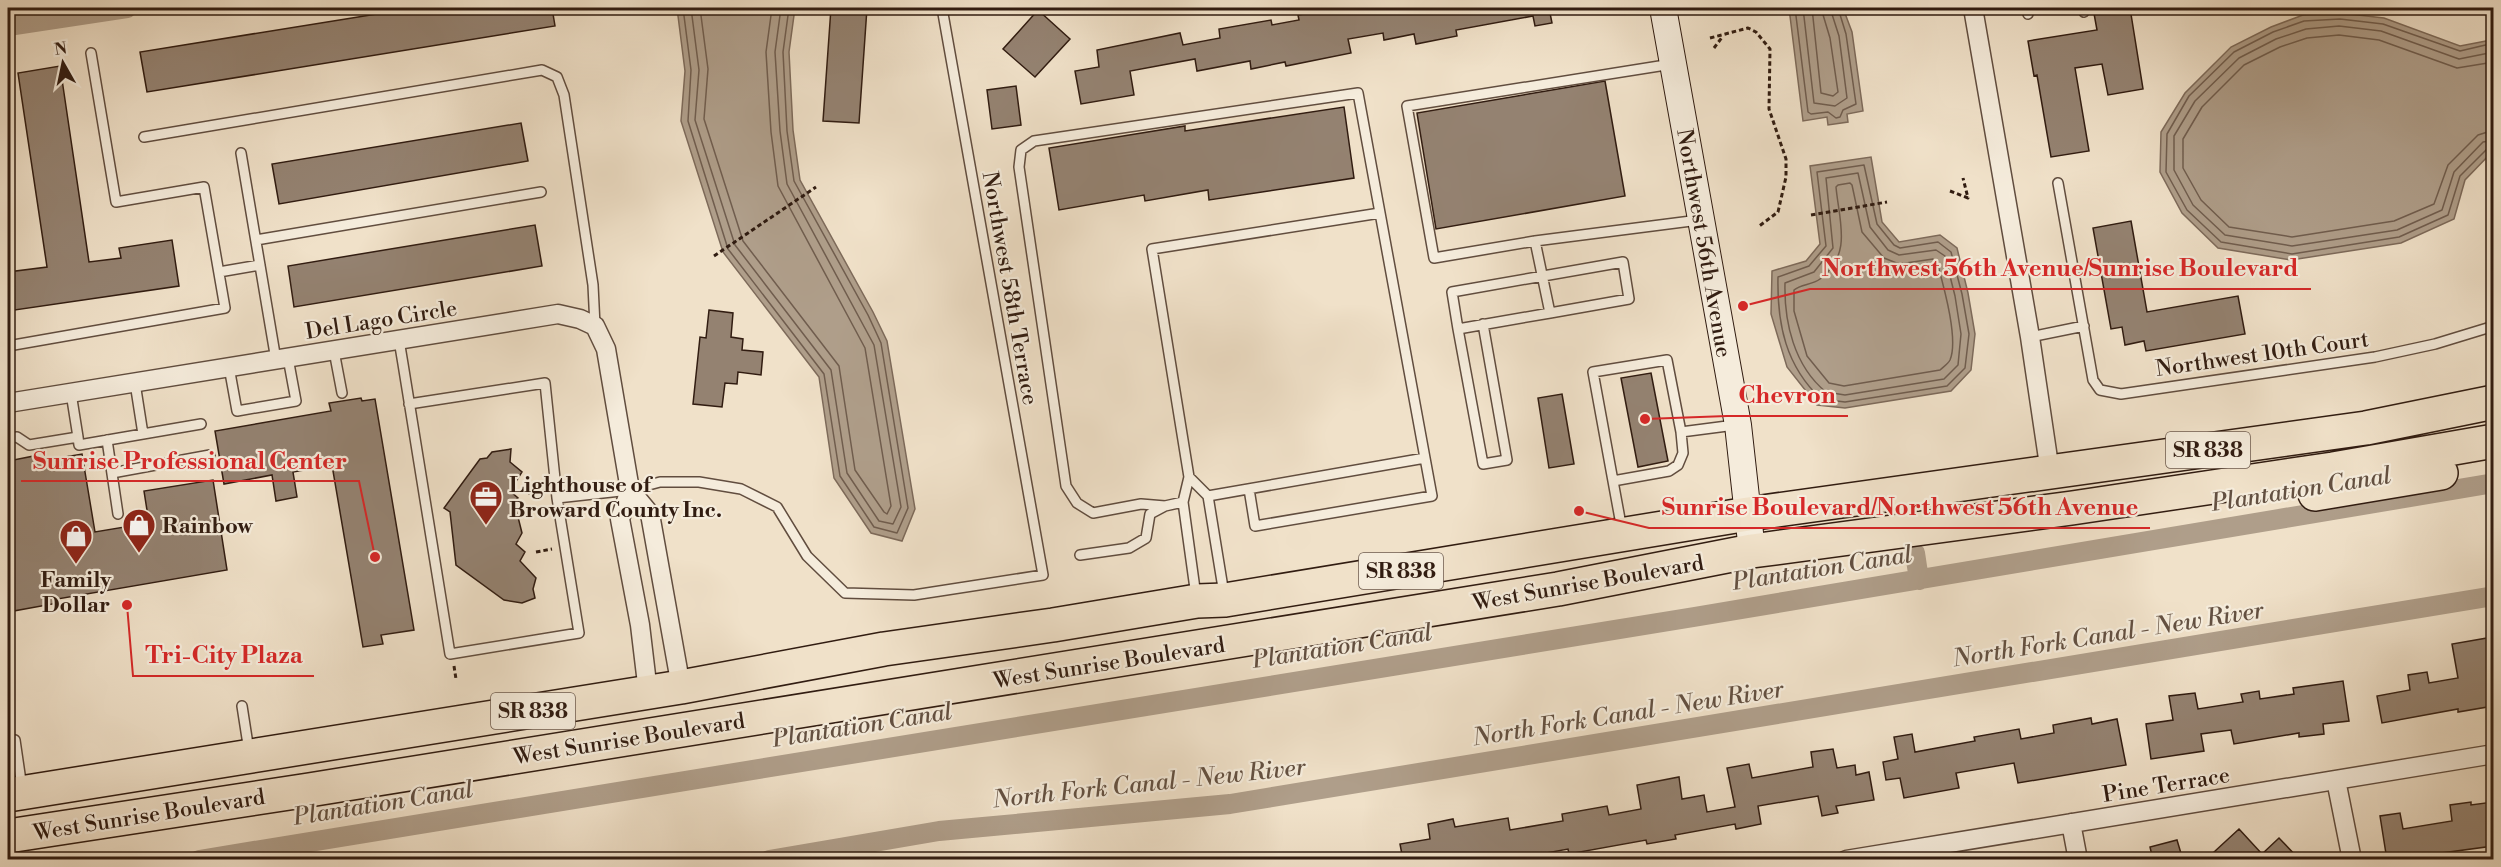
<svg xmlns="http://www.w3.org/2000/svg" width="2501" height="867" font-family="'Libre Bodoni',serif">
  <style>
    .water { fill: #af9e8a; stroke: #7d6a5a; stroke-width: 1.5 }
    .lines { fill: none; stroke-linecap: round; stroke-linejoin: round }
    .shore { stroke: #705d4e; stroke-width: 1.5 }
    .canal { stroke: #af9e8a; stroke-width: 20 }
    .building { fill: #948271; stroke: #311c11; stroke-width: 1.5 }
    .lane-casing { stroke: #614d3f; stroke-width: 12 }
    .street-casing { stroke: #614d3f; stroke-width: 21 }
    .secondary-casing { stroke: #311c11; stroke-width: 28 }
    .highway-casing { stroke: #311c11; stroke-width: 36 }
    .path { stroke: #311c11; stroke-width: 3; stroke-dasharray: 4.5 3; stroke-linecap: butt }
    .lane { stroke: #f5ecdc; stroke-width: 9 }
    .street { stroke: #f5ecdc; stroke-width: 18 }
    .secondary { stroke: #f5ecdc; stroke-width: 26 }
    .highway { stroke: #f0e1c9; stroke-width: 33 }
    .labels { text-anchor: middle; stroke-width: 4.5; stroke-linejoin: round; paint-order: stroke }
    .shield { fill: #f5ecdc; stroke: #6c5a4e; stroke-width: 1.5 }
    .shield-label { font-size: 21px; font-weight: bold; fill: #311c11 }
    .street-label { font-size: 22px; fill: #311c11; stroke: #f5ecdc }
    .poi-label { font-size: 22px; font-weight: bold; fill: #311c11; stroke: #f5ecdc; text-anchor: start }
    .water-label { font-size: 24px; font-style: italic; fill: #635041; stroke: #f5ecdc }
    .leader { fill: none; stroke: #d62828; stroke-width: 2 }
    .callout-dot { fill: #d62828; stroke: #f5ecdc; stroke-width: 2 }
    .callout-label { font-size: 24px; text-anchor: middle; font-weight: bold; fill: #d62828; stroke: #f5ecdc; stroke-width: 4.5; stroke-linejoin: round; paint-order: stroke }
  </style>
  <rect width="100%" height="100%" fill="#f0e1c9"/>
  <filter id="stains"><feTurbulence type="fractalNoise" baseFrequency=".00333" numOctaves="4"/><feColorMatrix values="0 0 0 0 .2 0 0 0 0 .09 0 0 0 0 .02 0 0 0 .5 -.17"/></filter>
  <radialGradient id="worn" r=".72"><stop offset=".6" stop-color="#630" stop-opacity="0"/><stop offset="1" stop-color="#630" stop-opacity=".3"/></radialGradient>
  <path class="water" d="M677,8H795L789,52L793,130L800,180L873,312L887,341L915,509L902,541L871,533L834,478L819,377L723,252L681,121L685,71Z
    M1789,8H1843L1852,32L1863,111L1847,114L1848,122L1828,125L1827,117L1803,121Z
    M2340,13L2384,18L2460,46L2486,41L2493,36V151L2465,180L2454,219L2401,243L2291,260L2218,248L2182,213L2160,172L2161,132L2185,93L2231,47L2271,27L2303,15Z
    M1871,157L1882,222L1899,242L1940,235L1957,248L1968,293L1975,334L1971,370L1951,391L1845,408L1817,405L1787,367L1771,314L1772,271L1806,261L1820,244L1810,166Z"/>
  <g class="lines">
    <path class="shore" d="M683,8L691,70L688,121L728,249L824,374L840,476L874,527L897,533L908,508L881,343L868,315L794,181L787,131L783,52L789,8
      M691,8L699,70L695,120L735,245L831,370L847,473L879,521L893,524L901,507L874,345L787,184L780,131L775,52L781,8
      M700,8L708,69L704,119L743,241L839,366L855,470L884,512L887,514L891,506L865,348L778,186L771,132L766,52L772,8
      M1795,8L1808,112L1811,114L1828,112L1836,118L1840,117L1843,110L1856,104L1846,34L1838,8
      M1803,8L1814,103L1835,106L1847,98L1839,36L1830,8
      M1812,8L1821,93L1833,96L1838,92L1830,38L1821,8
      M2494,43L2460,51L2383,24L2340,19L2304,21L2273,32L2234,52L2189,96L2167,134L2166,172L2187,210L2221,242L2292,254L2399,237L2448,215L2460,176L2487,149L2494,147
      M2494,52L2459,59L2381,31L2339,26L2306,29L2276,39L2239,58L2195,101L2174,136V170L2193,205L2225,235L2292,246L2397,230L2442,210L2454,172L2483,142L2494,140
      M2494,62L2457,68L2379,40L2339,35L2307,38L2280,47L2244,65L2202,107L2183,139V168L2201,200L2229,227L2292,237L2394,221L2434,204L2448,165L2478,135L2494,130
      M1864,165L1877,224L1894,245L1900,248L1938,242L1951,252L1962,294L1969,334L1965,368L1947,386L1845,402L1821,399C1786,366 1777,325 1778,277L1809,266L1826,246L1817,172Z
      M1858,173L1870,227L1888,250L1899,255L1936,250L1945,256L1955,296L1961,334L1958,365L1944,379L1845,395L1826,392C1794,366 1784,322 1785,283L1814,272L1833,248L1826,178Z
      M1850,183L1852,185L1862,232L1884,258L1899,264L1933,259L1937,262C1943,284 1959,339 1950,360C1948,364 1943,367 1940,370L1844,386L1829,383L1807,356L1794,311V290C1801,284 1812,285 1820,279C1853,254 1839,221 1836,187L1838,185Z"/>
    <path class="canal" d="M8,26L127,8
      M1915,553L1919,580
      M199,860L1694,617L2494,483
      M769,860L939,831L1230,804L2494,596"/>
  </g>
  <path class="building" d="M414,8H552L555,26L147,92L140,52Z
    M831,8H867L859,123L823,121Z
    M1341,8H1368V11L1389,8H1549L1552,23L1535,26L1533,16L1456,30L1457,36L1416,44L1414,34L1384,40L1383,33L1348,39L1351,53L1286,66L1285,62L1251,69L1250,61L1197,71L1195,59L1130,71L1134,95L1081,104L1075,71L1099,67L1097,50L1180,33L1183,45L1220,38L1219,29L1271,20L1272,25L1299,20L1298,15Z
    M2093,8H2130L2143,89L2108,95L2102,64L2075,68L2089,151L2051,157L2037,75L2034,76L2028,41L2097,30Z
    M1038,10L1070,39L1035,77L1003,49Z
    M60,66L89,262L121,258L119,248L172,240L179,286L8,311V272L47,267L18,73Z
    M1605,81L1625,196L1436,229L1417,113Z
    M1016,86L1021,125L992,129L987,90Z
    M1344,107L1354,178L1209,200L1208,190L1145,201L1144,195L1059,210L1049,148L1185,126V131Z
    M521,123L528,161L279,204L272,164Z
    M2131,221L2147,312L2238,296L2245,334L2146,351L2144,341L2125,345L2122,327L2111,329L2093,228Z
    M535,225L542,266L294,307L288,266Z
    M709,310L733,313L731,337L743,339L742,350L763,352L761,375L738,372L737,384L725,383L722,407L693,404L700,337L706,338Z
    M1651,373L1668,461L1638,467L1621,378Z
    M1562,394L1574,464L1549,468L1538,398Z
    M361,398L362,401L375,399L414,630L381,635L383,644L363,647L332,465L293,472L297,497L276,501L272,475L224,484L215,431L331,411L329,403Z
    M511,449L510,462L522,472L510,491L518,498L514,501L522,533L516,544L525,552L520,561L536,578L533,589L535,598L522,603L504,600L456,565L450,512L444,508L480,459L487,458L492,452Z
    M82,454L95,532L149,523L144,491L213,480L227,570L57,599L58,603L8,612V461L34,456L35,462Z
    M2493,637V706L2458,712V709L2382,723L2377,696L2410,690L2408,675L2427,672L2429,683L2458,678L2452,644Z
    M2343,681L2349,721L2323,724L2324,734L2299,737V733L2234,744L2231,730L2201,734L2204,751L2151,759L2146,724L2173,720L2169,696L2195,693L2198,709L2243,702L2241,694L2259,691L2260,699L2294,694L2293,688Z
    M2091,718L2092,724L2117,719L2126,765L2018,783L2014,763L1956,773L1959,788L1904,798L1900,778L1886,780L1883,762L1898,759L1894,737L1912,734L1915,752L1975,741L1974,737L2019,729L2021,739L2054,733L2053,725Z
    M1833,749L1837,768L1855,765L1856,775L1869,772L1874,800L1836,806L1838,813L1822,816L1818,796L1758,806L1761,824L1736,829L1735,824L1675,835L1676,839L1647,844L1646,840L1569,854L1568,849L1507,860H1403L1400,844L1430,839L1428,824L1453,819L1455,827L1508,818L1510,830L1563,821L1562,814L1607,806L1609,815L1641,809L1637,785L1679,777L1682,799L1704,795L1707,812L1735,807L1727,768L1749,764L1752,778L1813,767L1811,752Z
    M2471,802V805L2493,802V846L2442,853V855L2419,860H2387L2380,816L2400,813L2403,829L2452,821L2450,805Z
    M2239,829L2262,854L2279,838L2300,860H2221L2214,852Z
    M2177,840L2183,860H2153L2150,847Z"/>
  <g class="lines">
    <g class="lane-casing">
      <path id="lane" d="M2027,8L2028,14
        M2083,8L2084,12
        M1672,64L1407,106L1434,258L1535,241L1699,220
        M144,137L542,70L557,77L564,95L593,285L595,326
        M241,153L276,360
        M2058,183L2093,380L2100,390L2121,394L2375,357L2435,344L2494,326
        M256,240L541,192
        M219,272L260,265
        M1483,324L1507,460L1483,464L1458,329L1550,313L1535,241
        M1458,329L1452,292L1623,262L1629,299L1550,313
        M2030,337L2084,326
        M399,340L403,364L450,654L579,633L557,498L545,383L409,404
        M8,346L225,308L204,187L116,202L91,53
        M334,351L342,393
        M229,367L237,411L296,401L288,358
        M135,383L143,434
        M1681,432L1735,425
        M78,437L79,445L201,424
        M8,438L17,437L29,445L78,437L71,393
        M107,440L118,514
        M112,473L210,455
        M1189,477L1183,502L1196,596
        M1613,481L1669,471L1678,465L1683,453L1681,432L1667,360L1593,372L1622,530
        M1249,489L1255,526L1432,496L1425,458
        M557,498L630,490L660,482H699L741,489L777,507L807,556L845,593L914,595L1043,575L942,8
        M1165,506L1141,504L1093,513L1077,503L1066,486L1019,167L1021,150L1034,141L1358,93L1425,458L1208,496
        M1080,555L1129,548L1146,538L1150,514L1165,506L1183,502
        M1224,594L1208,496L1189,477L1152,249L1380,213
        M242,706L249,751
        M15,740L22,788"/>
    </g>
    <g class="street-casing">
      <path id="street" d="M1973,8L2030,337L2050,472
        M8,403L558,314L580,319L595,326L606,349L630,490L620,519L640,625L648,692
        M630,490L650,514L681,687
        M2336,780L2352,860
        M2071,823L2078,860
        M1846,860L2494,754"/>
    </g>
    <g class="secondary-casing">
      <path id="secondary" d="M1663,8L1738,425L1752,551"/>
    </g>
    <g class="highway-casing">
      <path id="highway" d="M2315,494L2441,473
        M8,795L681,687L884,649L1053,625L1197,601L1225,600L1748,514L2366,428L2494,402
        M8,836L309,790L1558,589L1752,551L2072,508L2333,469L2494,441"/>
    </g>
    <path class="path" d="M1710,38L1748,28L1756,32L1770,49L1769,109L1786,159V177L1778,212L1758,227
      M1714,48L1723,36
      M1950,191L1968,198L1963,178
      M1811,215L1887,202
      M714,256L816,187
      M528,493L544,491
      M536,552L552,549
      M454,666L456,679"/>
    <use href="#lane" class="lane"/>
    <use href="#street" class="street"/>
    <use href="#secondary" class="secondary"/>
    <use href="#highway" class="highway"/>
  </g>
  <defs>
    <g id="office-pin" transform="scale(1.725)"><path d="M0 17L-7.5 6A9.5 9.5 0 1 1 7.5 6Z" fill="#8f2418" stroke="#f5ecdc"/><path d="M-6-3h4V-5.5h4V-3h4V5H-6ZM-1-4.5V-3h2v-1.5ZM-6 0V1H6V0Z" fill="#fff"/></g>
    <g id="shop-pin" transform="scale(1.725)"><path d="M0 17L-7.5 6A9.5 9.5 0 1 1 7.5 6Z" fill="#8f2418" stroke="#f5ecdc"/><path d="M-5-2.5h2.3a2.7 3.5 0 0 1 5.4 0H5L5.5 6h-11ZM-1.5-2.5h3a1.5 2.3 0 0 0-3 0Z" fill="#fff"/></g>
  </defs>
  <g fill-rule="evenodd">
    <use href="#office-pin" x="486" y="497"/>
    <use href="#shop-pin" x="139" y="525"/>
    <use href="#shop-pin" x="76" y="536"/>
  </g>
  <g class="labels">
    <g class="shield">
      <rect x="2166" y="432" width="84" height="36" rx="4.5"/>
      <rect x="1359" y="553" width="84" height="36" rx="4.5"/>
      <rect x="491" y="693" width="84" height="36" rx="4.5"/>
    </g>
    <g class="shield-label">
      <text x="2208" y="457">SR 838</text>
      <text x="1401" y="578">SR 838</text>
      <text x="533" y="718">SR 838</text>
    </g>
    <g class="street-label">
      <text transform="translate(1705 243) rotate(80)" y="8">Northwest 56th Avenue</text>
      <text transform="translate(1011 288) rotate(80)" y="8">Northwest 58th Terrace</text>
      <text transform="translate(381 319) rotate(-9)" y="8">Del Lago Circle</text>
      <text transform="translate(2262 353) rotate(-8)" y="8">Northwest 10th Court</text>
      <text transform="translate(1588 582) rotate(-10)" y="8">West Sunrise Boulevard</text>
      <text transform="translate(1109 662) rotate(-9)" y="8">West Sunrise Boulevard</text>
      <text transform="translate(629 738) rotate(-9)" y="8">West Sunrise Boulevard</text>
      <text transform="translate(2166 784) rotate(-9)" y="8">Pine Terrace</text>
      <text transform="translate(149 814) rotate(-9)" y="8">West Sunrise Boulevard</text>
    </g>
    <g class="poi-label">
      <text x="509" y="492">Lighthouse of<tspan x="509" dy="25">Broward County Inc.</tspan></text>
      <text x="162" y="533">Rainbow</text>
      <text x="76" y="587" text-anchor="middle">Family<tspan x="76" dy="25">Dollar</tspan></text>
    </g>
    <g class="water-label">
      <text transform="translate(2301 489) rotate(-9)" y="8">Plantation Canal</text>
      <text transform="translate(1822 568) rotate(-9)" y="8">Plantation Canal</text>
      <text transform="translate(2108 634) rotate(-9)" y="8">North Fork Canal - New River</text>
      <text transform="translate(1342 646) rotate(-9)" y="8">Plantation Canal</text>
      <text transform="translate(1628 713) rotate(-9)" y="8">North Fork Canal - New River</text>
      <text transform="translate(862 725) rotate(-9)" y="8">Plantation Canal</text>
      <text transform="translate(1149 783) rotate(-6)" y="8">North Fork Canal - New River</text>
      <text transform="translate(383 803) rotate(-9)" y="8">Plantation Canal</text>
    </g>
  </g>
  <path class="leader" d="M1743 306L1810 289H2311M1645 419L1727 416H1848M375 557L359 481H21M1579 511L1649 528H2150M127 605L133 676H314"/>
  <g class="callout-dot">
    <circle cx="1743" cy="306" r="6"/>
    <circle cx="1645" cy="419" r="6"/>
    <circle cx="375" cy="557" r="6"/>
    <circle cx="1579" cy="511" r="6"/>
    <circle cx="127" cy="605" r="6"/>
  </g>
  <g class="callout-label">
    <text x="2060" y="276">Northwest 56th Avenue/Sunrise Boulevard</text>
    <text x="1787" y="403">Chevron</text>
    <text x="190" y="469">Sunrise Professional Center</text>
    <text x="1900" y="515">Sunrise Boulevard/Northwest 56th Avenue</text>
    <text x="224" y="663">Tri-City Plaza</text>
  </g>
  <rect width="2501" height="867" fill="none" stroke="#f0e1c9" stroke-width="30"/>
  <rect x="9" y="9" width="2483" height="849" fill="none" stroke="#311c11" stroke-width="3"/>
  <rect x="15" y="15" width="2471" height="837" fill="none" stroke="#311c11" stroke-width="1.5"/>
  <g transform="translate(63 63) rotate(351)" stroke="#f5ecdc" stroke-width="4.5" paint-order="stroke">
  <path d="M0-4.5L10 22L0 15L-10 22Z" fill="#311c11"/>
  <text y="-9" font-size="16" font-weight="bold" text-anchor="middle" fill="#311c11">N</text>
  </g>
  <rect width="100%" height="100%" filter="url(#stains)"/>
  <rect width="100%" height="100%" fill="url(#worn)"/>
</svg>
